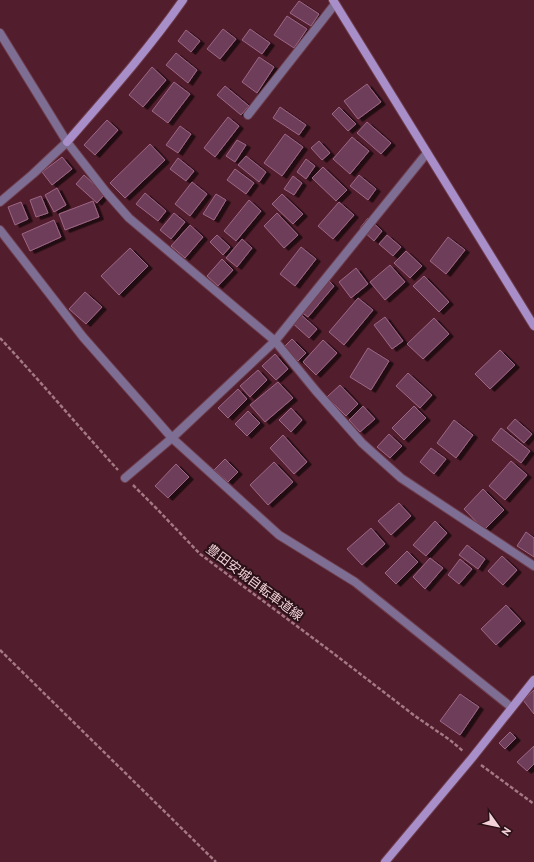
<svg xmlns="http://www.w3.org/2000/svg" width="534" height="862" font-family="'PT Sans','Noto Sans JP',sans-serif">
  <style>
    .building { fill: #6e3c5a; stroke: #9d6785; filter: url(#shadow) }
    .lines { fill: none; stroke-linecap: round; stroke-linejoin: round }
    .lane-casing { stroke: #6f3d4c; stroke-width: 10 }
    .street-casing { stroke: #6f3d4c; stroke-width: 10 }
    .secondary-casing { stroke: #6f3d4c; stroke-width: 10 }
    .path { stroke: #a47984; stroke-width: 2.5; stroke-dasharray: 4 2; stroke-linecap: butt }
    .lane { stroke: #7e6e93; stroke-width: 8 }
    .street { stroke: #7e6e93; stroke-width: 8 }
    .secondary { stroke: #a98fca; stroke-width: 8 }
    .labels { text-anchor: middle; stroke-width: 4; stroke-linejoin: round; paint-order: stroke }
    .street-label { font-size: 13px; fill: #f4d1d8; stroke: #291117 }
  </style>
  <defs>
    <filter id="shadow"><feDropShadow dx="4.5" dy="2.5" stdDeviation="0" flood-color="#0009"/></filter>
  </defs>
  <rect width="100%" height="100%" fill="#521d2d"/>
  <path class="building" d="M299,1L319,14L311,26L290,13Z
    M287,16L307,29L294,48L274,35Z
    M223,29L236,39L220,59L207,49Z
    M250,29L270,43L262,54L242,40Z
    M186,30L200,41L191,52L178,41Z
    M176,53L197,70L188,83L166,65Z
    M259,57L274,67L257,93L242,82Z
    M152,67L166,80L143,107L129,95Z
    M174,82L190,94L168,123L152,111Z
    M367,84L381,102L358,119L344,101Z
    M225,86L249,106L241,115L217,95Z
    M280,107L306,125L299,135L273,118Z
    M339,107L356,124L348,131L332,114Z
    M228,117L239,126L215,157L204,148Z
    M107,120L118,130L95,155L84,145Z
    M367,122L391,143L381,154L357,133Z
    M180,126L191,134L178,153L166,145Z
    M285,134L303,147L282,176L264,163Z
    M352,137L369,151L350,174L333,159Z
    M237,140L246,145L235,162L226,156Z
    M319,141L330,153L322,160L311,148Z
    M150,144L165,160L125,198L110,183Z
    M246,156L266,172L259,182L238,165Z
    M62,157L72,169L52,185L42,172Z
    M178,158L194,171L186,181L170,169Z
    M306,159L315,166L306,179L297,172Z
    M323,167L347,190L336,201L312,178Z
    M235,169L254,183L246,194L227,180Z
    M84,175L105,194L97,203L76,184Z
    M359,175L376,189L368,200L350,186Z
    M293,176L302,183L294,195L284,189Z
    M192,182L207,194L190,216L175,204Z
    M57,188L66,205L54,212L45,195Z
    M145,193L166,211L158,221L136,204Z
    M216,194L226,200L214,220L203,214Z
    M282,194L303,214L293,224L272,204Z
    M41,196L48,213L36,217L30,200Z
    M249,200L261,211L236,241L224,231Z
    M93,201L99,217L65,230L59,214Z
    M21,202L28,219L15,225L8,207Z
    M339,202L354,215L333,239L318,226Z
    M174,213L185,222L171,239L160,230Z
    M277,213L298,235L284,248L264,226Z
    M368,218L382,231L374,241L360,228Z
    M54,220L61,237L30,251L22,234Z
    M190,225L203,237L185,258L171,246Z
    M217,235L230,247L223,255L210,242Z
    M387,235L401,247L393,256L379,244Z
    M448,237L465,250L446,274L430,261Z
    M242,239L252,248L237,267L226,258Z
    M301,247L316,259L295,286L280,274Z
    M130,248L148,266L119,295L101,276Z
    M406,251L422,266L410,278L394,263Z
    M222,259L233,270L218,286L207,276Z
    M390,265L405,282L385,300L370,282Z
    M356,268L368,284L351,298L339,282Z
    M424,276L449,302L439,312L413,286Z
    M328,280L334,286L308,317L301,312Z
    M85,292L102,307L86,324L69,309Z
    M358,298L373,310L344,345L329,332Z
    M298,312L317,329L309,338L290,321Z
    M385,317L403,341L392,349L374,325Z
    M434,318L449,334L423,359L407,344Z
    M292,339L306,353L298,361L284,347Z
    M323,340L337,353L316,375L303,362Z
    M368,348L389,361L371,390L350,377Z
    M500,350L515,365L490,389L475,374Z
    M275,354L288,369L276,380L262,366Z
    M258,370L267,380L250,397L240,386Z
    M408,373L432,395L420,408L396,386Z
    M278,382L293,398L265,422L250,405Z
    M340,385L358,404L346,416L327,397Z
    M238,389L247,399L228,418L218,408Z
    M363,406L375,419L360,432L349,420Z
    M414,406L426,418L404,440L392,428Z
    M291,408L302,420L291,432L279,420Z
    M248,411L260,423L247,436L235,424Z
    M515,419L532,434L524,443L507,428Z
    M454,420L473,435L456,458L437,443Z
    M501,428L530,451L521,463L492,440Z
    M389,434L402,446L390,458L377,447Z
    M283,435L307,462L294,474L270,448Z
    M431,448L446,459L434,474L420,462Z
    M225,459L238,472L228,482L214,470Z
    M511,461L527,475L505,500L489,486Z
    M274,462L293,482L268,505L250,485Z
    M176,464L189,477L168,498L155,486Z
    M483,489L504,510L484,530L464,509Z
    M399,503L411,516L391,535L378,521Z
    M435,521L447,533L426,556L413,545Z
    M371,528L385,544L362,565L347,549Z
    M526,532L534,538V557L517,546Z
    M467,545L485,559L478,569L459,555Z
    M407,551L418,562L396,584L385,573Z
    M502,556L517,570L503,585L488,571Z
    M430,558L443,568L425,589L413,577Z
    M460,559L472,569L459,584L448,575Z
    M506,605L521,621L496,645L481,629Z
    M534,690V714L523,700Z
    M460,694L479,707L460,735L440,721Z
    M510,732L516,738L505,749L499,743Z
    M534,746V764L527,771L517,762Z"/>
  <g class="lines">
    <g class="lane-casing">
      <path id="lane" d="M248,115L335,4"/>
    </g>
    <g class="street-casing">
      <path id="street" d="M0,33L67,142L106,192L129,218L275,341L316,391L362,443L401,478L534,566
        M0,202L33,174L67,142
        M0,230L83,337L172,438L279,535L355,582L511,707
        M125,478L172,438L275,341L427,153"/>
    </g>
    <g class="secondary-casing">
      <path id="secondary" d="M333,0L534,326
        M67,142C107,96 148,50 183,0
        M385,862L472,758L534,680"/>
    </g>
    <path class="path" d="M0,338C40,381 78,426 118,470
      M133,485L157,509L200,554L329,650L415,716L450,740L463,751
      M0,650L216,862
      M481,765L534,804"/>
    <use href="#lane" class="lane"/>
    <use href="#street" class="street"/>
    <use href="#secondary" class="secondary"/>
  </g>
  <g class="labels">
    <g class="street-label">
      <text transform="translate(255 582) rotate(37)" y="5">豊田安城自転車道線</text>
    </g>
  </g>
  <g transform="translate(498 826) rotate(123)" stroke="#291117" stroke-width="3" paint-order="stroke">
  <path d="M0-3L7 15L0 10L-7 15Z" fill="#f4d1d8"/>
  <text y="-6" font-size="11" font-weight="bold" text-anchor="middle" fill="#f4d1d8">N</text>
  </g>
</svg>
